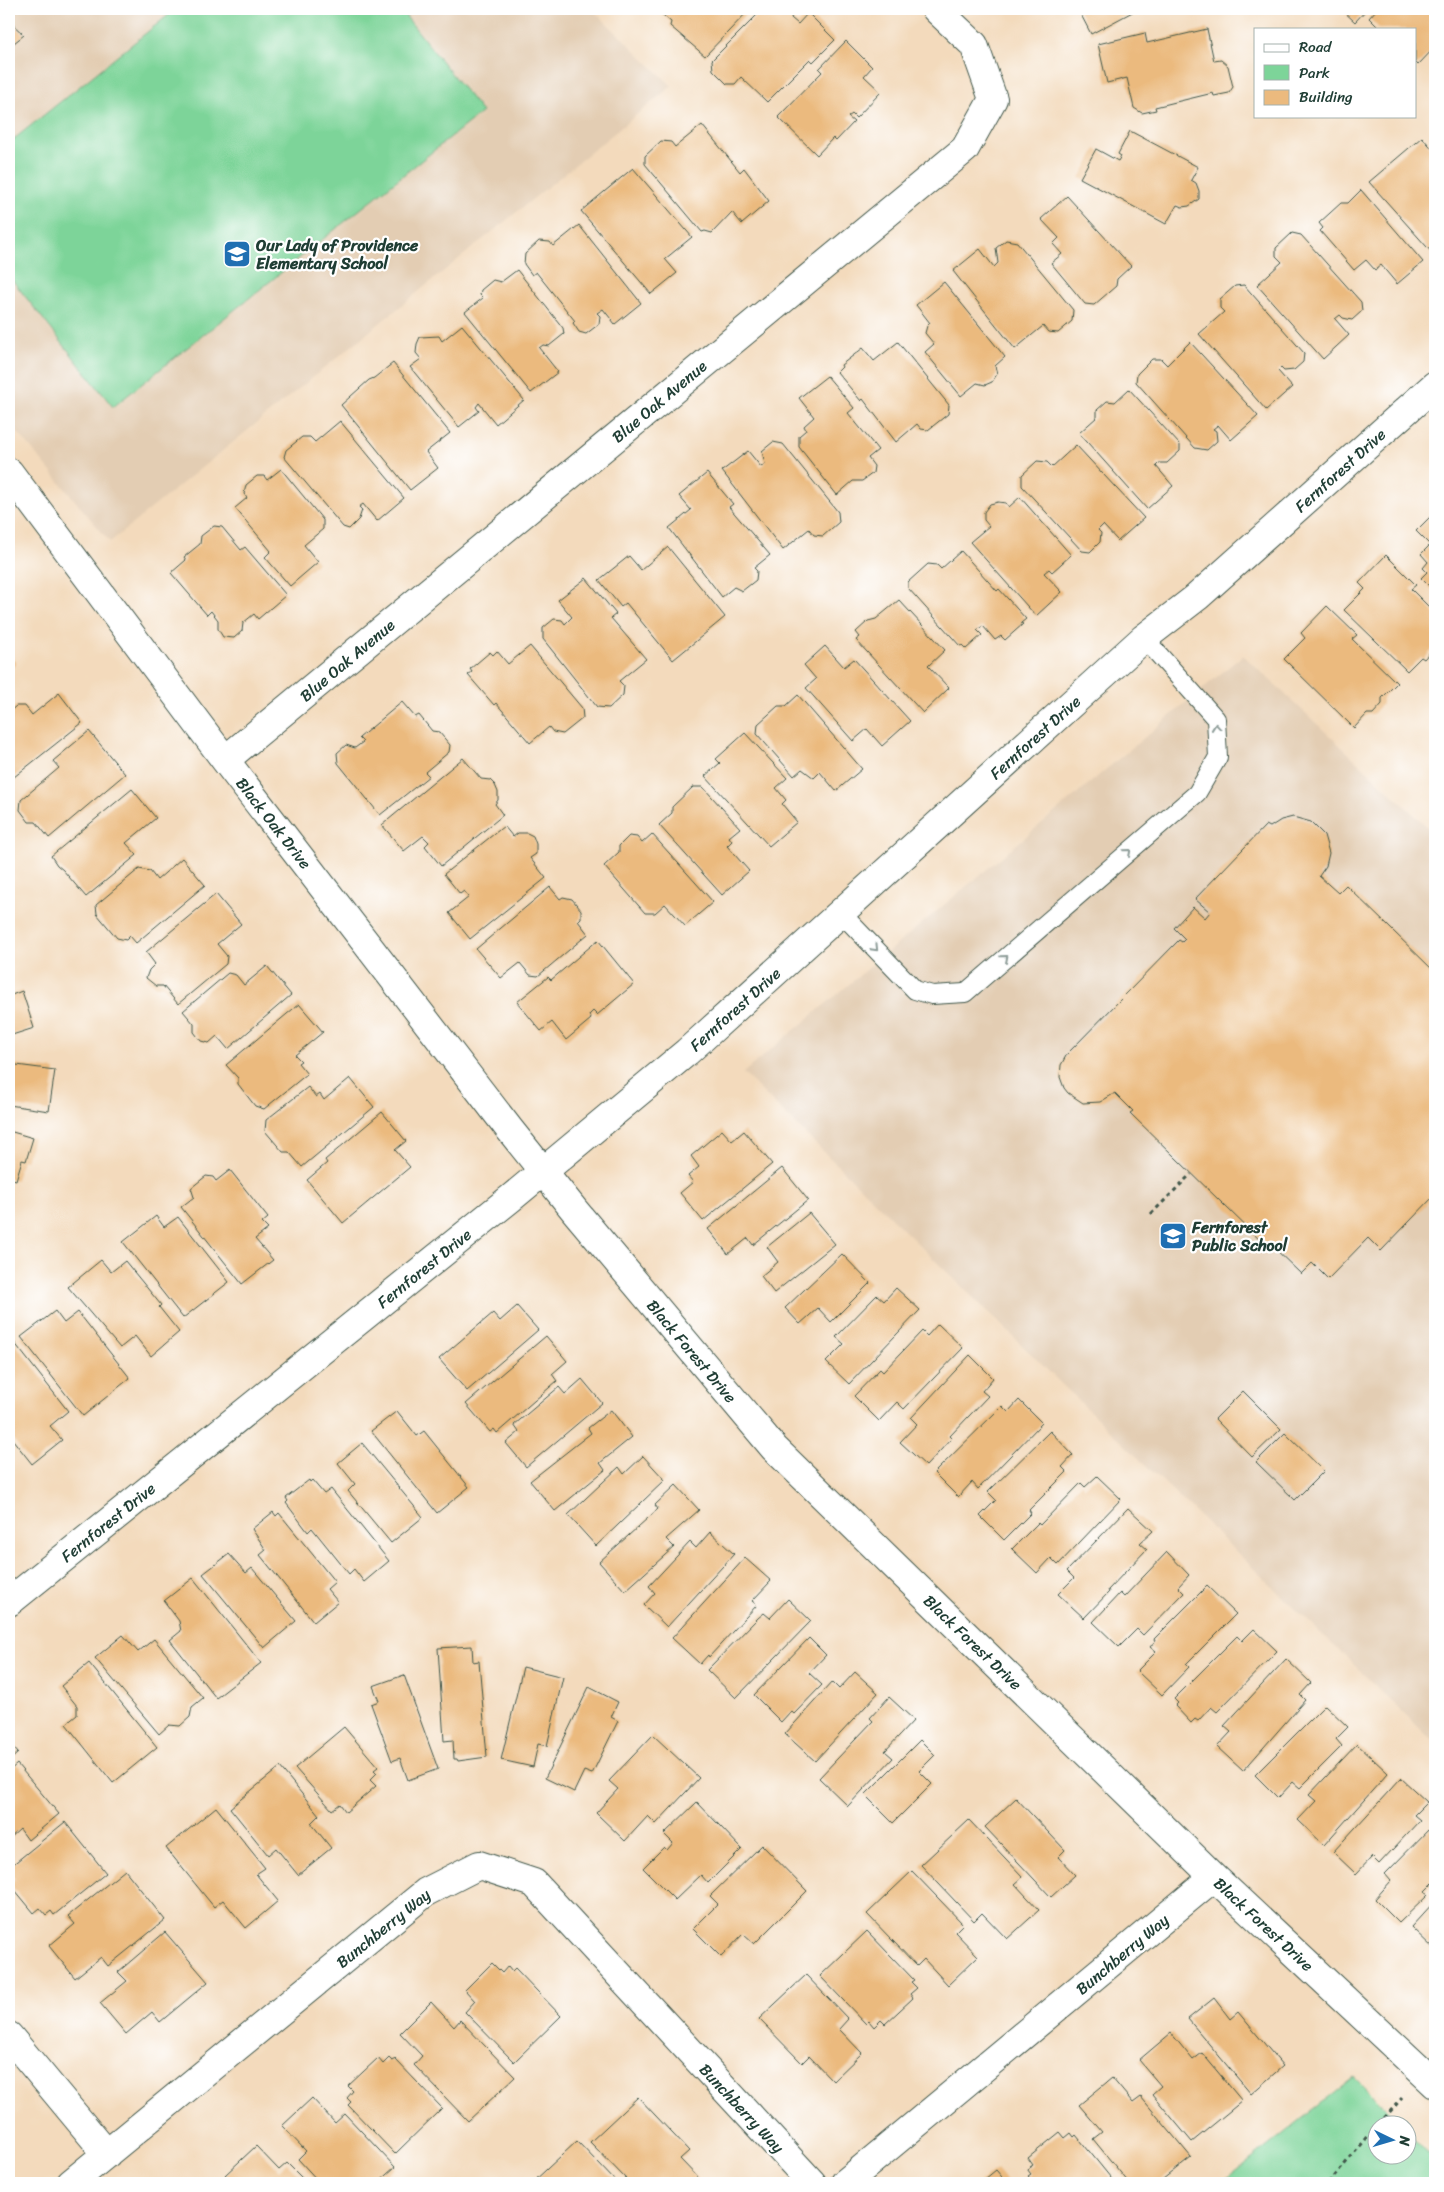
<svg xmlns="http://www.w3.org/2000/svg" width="1444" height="2192" font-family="Sriracha,sans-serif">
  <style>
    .built { fill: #e3cdb3 }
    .green { fill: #7dd499; stroke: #4e8866 }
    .building { fill: #ebba7e }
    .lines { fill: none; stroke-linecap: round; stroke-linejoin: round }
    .service-casing { stroke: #3f5548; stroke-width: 20 }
    .minor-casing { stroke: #3f5548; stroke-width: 30 }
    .tertiary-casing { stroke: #3f5548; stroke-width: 30 }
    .path { stroke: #3f5548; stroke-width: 3; stroke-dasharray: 4 4; stroke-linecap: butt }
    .service { stroke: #fff; stroke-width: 18 }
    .minor { stroke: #fff; stroke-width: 28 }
    .tertiary { stroke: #fff; stroke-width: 28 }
    .oneway { stroke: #8f9e9a }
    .labels { text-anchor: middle; stroke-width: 4.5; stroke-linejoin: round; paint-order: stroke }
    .poi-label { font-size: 16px; font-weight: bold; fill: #1f3d34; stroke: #fff; text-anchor: start }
    .street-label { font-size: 16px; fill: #1f3d34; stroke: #fff }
  </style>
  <rect width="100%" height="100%" fill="#fff"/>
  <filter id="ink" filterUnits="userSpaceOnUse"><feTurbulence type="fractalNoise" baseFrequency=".02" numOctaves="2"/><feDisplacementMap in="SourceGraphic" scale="10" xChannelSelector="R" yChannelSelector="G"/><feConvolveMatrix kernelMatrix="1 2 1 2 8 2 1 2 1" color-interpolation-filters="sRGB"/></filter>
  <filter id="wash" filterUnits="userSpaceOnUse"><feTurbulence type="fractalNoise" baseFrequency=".0096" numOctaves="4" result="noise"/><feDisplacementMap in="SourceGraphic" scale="20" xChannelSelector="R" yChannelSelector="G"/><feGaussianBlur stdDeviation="1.12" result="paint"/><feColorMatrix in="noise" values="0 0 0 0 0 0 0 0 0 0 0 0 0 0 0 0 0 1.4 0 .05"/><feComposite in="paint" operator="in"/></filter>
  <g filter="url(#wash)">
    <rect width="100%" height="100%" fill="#f3dabc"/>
    <path class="built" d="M9,9H592L672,86L110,542L9,422Z
      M1243,655L1435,834V1743L1077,1399L743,1073Z"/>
    <path class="green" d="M176,9H400L482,112L113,407L9,276V143Z
      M1354,2077L1401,2124H1376V2154H1406L1407,2131L1435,2160V2183H1222Z"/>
    <g id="blocks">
      <path class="building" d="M656,9H750L705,56L670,26L671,22Z
        M763,9H794L791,18L798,24L808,13L835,40L813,62L810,59L767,102L741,77L735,84H727L713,70L712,60Z
        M1078,9H1138L1091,34Z
        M1341,9H1367L1355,22Z
        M1377,9H1435V47L1418,65L1415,62V29H1380L1369,18Z
        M9,21L24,35L9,47Z
        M1207,29L1214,61L1221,60L1228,66L1233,87L1229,93L1214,96L1213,93L1155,107L1156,110L1142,113L1134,108L1127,78L1107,83L1098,44L1145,33L1147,43Z
        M846,41L872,67L864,76L881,92L856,118L852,114L848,117L854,122L836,141L833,138L817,155L778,117L822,72L819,69Z
        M702,125L740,172L744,168L769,201L742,224L732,212L712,233L705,231L702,232L645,164V156L661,141L671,142L675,147Z
        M1130,131L1198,167L1191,180L1196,183L1199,191V199L1189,206L1182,207L1177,205L1166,224L1080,178L1096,149L1118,161L1121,156L1118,154Z
        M1422,137L1435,152V256L1369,182Z
        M633,168L692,237L665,259L677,273L651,294L581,211Z
        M1361,190L1423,262L1397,284L1381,265L1375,270L1366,260L1354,270L1320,231L1323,228L1319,223L1341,203H1348Z
        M1067,196L1131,266L1117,279L1116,286L1094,305L1085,304L1051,263L1062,254L1053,244L1059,238L1041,219Z
        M579,225L641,303L615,324L603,309L597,313L600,316L599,324L586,334L579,332L573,323L575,321L536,272L532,275L524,264L525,254L539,241L550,242L553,246Z
        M1292,233L1301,235L1361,302L1362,311L1352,320L1343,318L1340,315L1335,319L1349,335L1323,359L1257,285L1282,262L1276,256V248Z
        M1006,240L1017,242L1073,310L1072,321L1058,333L1048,332L1043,326L1015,349L953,271L980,249L994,267L998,263L996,248Z
        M517,270L563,328L564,334L549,346L543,345L539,348L558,372L531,393L465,312L483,298L480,295L481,290L493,280L501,282Z
        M944,282L1005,357L995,366L997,374L992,382L985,385L977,383L961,396L925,352L934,344L925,333L927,326L930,323L916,305Z
        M1244,285L1304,353L1303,362L1294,370L1284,371L1281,368L1278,371L1292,387L1266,410L1199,334L1224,312L1220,308V299L1235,286Z
        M462,325L524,400L496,424L479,403L476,407L479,411L459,427L410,367L421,359L416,353L417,344L420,337L439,336L442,341Z
        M898,342L949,405L948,414L928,430L921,429L917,424L896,442L863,399L861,401L837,372L842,367L841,365L863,348L874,361Z
        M1190,342L1258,416L1231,440L1218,425L1213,429L1216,431L1217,441L1207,450L1195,448L1136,382L1137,374L1152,359H1161L1167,365Z
        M393,363L450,433L426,452L438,468L410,490L341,405L369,380L374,378Z
        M827,376L854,408L848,413L878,450L868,458L874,466L873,473L862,481H853L837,495L799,447V436L806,430L804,426L814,417L799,398Z
        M1129,389L1180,445V451L1167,463H1159L1156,466L1173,486L1147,509L1079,433L1097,417V410L1107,401L1115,402Z
        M340,421L404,498L377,521L363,504L359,507L362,510L359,519L349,529L343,527L284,457L286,450L302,437H310L315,442Z
        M773,442L783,444L838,512L839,522L823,536L814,535L809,529L783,550L722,471L748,451L761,467L765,464L762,451Z
        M1076,445L1144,518L1118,541L1103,525L1098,530L1101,533L1100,542L1090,552L1082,551L1022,486V475L1037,461L1047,462L1052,467Z
        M281,469L323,520V529L304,545L318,562L290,586L265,557L271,551L235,508L247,498L244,494L246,485L257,476H264L267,480Z
        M707,473L733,504L729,507L770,555L754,568L757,571L756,580L742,591L734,587L722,597L669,528L691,510L679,496Z
        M1020,497L1071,555L1052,572L1049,569L1044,573L1062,592L1036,616L970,542L989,526L984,520V512L990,504L998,502L1006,503L1009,507Z
        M1435,512V592L1421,578L1427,572L1423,568L1428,562L1421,554L1430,545L1416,531Z
        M214,526L222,527L241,550L245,547L286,595L258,619L254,614L243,623L242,631L234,638L223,637L218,629V620L211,611L207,615L171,573L186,560L184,557L200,544L201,536Z
        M668,547L725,617L673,660L626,603L621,607L599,580L629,556L641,570Z
        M961,551L997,591L999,589L1026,619L1021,623L1023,624L1005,640L1001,636L995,640L983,626L977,630L982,635L966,649L962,645L960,646L908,588V582L928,564L937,565L941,569Z
        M1386,555L1416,585L1411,589L1435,613V647L1424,659L1421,657L1407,671L1344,610L1365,589L1359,583Z
        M586,578L616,614L611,618L646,659L619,681L624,686L623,695L609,708L597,707L543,639V628L554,619L562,620L565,624L572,617L558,600Z
        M899,600L945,650L928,666L949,688L923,713L856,640L860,637L856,632L868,621L876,619Z
        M1327,606L1357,635L1352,639L1397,683L1382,698V704L1373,714H1367L1354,728L1284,659L1305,638L1301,633Z
        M9,646L12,650V658L16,664L9,670Z
        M530,646L582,708L583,718L563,734L553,732L549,727L530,743L496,703L494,705L468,675L472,672L470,669L490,652L493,655L497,651L508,664Z
        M825,646L844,667L854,659L910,721L882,746L867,729L853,741L806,688L816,679L804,665Z
        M59,693L82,723L9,781V712L16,706H25L32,715Z
        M798,695L862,769L836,791L820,772L814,778L802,769L794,776L757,734L758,724L778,706H786Z
        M402,702L415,717L419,715L432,731L439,732L450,745L449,752L425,772L429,776L380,815L338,763L337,753L346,745L355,748L363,742L359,738Z
        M89,731L125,774L49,838L36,822H29L20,810L21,800L59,768L53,761Z
        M745,733L787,778L776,788L786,800L782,804L797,822L769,846L705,776L720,763L716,759Z
        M463,758L481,779L490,780L495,785L498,792V800L495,804L503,815L441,866L425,846L429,842L423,836L404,851L382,825Z
        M693,787H703L740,828L729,837L732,841L727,846L749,871L722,895L659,825L672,813V807Z
        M132,789L156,818L126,843L137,855L86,897L63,870L57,865L51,856Z
        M1293,817L1311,822L1324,835L1329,853L1326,866L1319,876L1338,893L1346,885L1435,972V1195L1381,1251L1368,1238L1328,1279L1312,1263L1301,1274L1271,1245L1268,1248L1130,1113L1133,1111L1115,1093L1100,1102L1083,1103L1068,1093L1064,1088L1060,1077L1061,1065L1067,1054L1179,940L1182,942L1185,939L1174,928L1193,907L1205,918L1210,912L1195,899L1266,825L1270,827L1281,820Z
        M504,826L513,837L518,833H527L533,836L536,844V854L530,858L546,878L470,939L449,913L469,897L464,891L460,894L444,874Z
        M652,834L713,902L685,926L665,904L655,913H645L604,866L619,852V846L629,836L637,837L642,843Z
        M182,858L205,885L136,943L130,936L126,940L117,938L97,914L96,905L139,869L150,871L157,880Z
        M550,887L560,899L563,897L572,899L581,910V918L578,921L588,934L538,976L530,975L520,963L501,978L476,949Z
        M216,894L241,924L217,944L227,956L226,964L178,1004L163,986H156L146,978L149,970L155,964L146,952Z
        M598,940L634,984L597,1015L593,1011L589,1015L591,1019L566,1040L552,1022L541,1031L517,1002L548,977L551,980Z
        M267,966L291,995L228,1049L217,1036L209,1043L201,1041L194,1032V1024L183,1011L228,973L236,975L244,985Z
        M22,991L34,1028L9,1036V996Z
        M299,1004L323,1032L295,1055L301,1061L298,1063L307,1074L264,1109L255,1106L238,1084V1078L226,1065Z
        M9,1064L55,1070L49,1111L9,1105Z
        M350,1078L374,1107L302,1167L289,1152H283L265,1131L266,1120L308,1087L316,1097L320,1094L324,1100Z
        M382,1112L406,1141L395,1150L410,1167L343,1223L307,1180L327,1163L325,1160Z
        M722,1130L732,1141L744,1131L772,1164L703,1221L680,1193L693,1182L688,1176L699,1167L691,1156Z
        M9,1131L33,1138L26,1161L22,1160L16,1180L9,1178Z
        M782,1168L808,1200L753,1245L748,1238L728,1254L708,1229Z
        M230,1170L268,1218L262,1223L268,1229L255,1239L273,1260L242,1284L181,1207L194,1197L191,1188L206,1176L213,1177L216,1181Z
        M809,1213L835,1244L774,1293L761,1276L778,1262L767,1247Z
        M156,1216L164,1227L178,1217L229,1282L183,1318L123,1242Z
        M842,1254L870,1283L831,1322L818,1308L800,1324L785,1308Z
        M101,1260L111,1272L125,1261L161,1305L159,1307L179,1332L151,1356L135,1336L120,1348L68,1287Z
        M896,1288L920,1310L849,1384L826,1362L844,1344L836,1337L877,1295L884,1301Z
        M517,1306L538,1330L467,1391L439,1359L493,1313L500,1321Z
        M55,1311L64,1323L78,1312L130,1378L83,1416L21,1337Z
        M938,1324L963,1348L904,1409L897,1402L879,1421L854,1396L880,1369L883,1372L922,1331L927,1336Z
        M546,1336L567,1361L552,1374L557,1381L497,1433L494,1429L490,1432L466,1404Z
        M10,1337L68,1411L50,1426L62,1440L32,1464L9,1435V1339Z
        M970,1355L993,1378L982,1391L988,1396L950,1436L952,1438L926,1466L900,1442L917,1424L911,1418Z
        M582,1379L602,1403L526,1467L506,1443L519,1432L514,1425L559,1387L565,1394Z
        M1243,1391L1281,1429L1252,1457L1215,1419Z
        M1019,1400L1042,1423L978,1489L972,1482L958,1497L934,1473L1002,1406L1008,1412Z
        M611,1410L632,1437L600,1463L605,1470L555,1511L530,1481L591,1433L588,1428Z
        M397,1411L417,1436L424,1431L469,1487L437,1513L371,1431Z
        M1050,1431L1073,1455L1062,1467L1067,1472L1029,1510L1031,1513L1004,1540L980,1516L996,1500L988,1492Z
        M1285,1433L1324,1471L1295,1500L1256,1462Z
        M362,1443L423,1517L391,1543L348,1491L355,1484L338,1463Z
        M643,1456L665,1480L596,1546L568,1515L619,1467L624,1474Z
        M1097,1476L1121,1499L1058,1565L1051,1558L1037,1573L1012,1549L1038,1523L1040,1525L1081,1483L1085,1487Z
        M309,1480L310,1482L312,1480L324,1494L331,1489L389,1561L364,1582L354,1569L349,1574L312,1528L308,1532L286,1503L288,1501L286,1498Z
        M676,1485L699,1510L666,1539L674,1547L625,1591L599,1562L658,1509L655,1505Z
        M1128,1508L1153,1531L1140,1543L1147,1549L1108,1590L1109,1592L1084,1618L1058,1594L1074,1578L1067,1571Z
        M273,1512L276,1516L279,1513L335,1582L327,1589L338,1602L314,1622L260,1555L266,1550L252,1529Z
        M710,1532L734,1554L667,1627L644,1605L655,1593L649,1586L690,1542L696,1548Z
        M1167,1552L1189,1575L1178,1587L1184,1593L1143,1635L1137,1629L1119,1647L1093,1622L1120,1593L1124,1597Z
        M229,1554L246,1573L252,1568L296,1621L264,1648L203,1574Z
        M745,1558L771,1581L752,1601L757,1605L709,1657L708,1655L700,1664L672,1638Z
        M193,1578L261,1663L216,1698L170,1640L181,1631L179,1621L164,1601Z
        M1207,1586L1236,1614L1186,1664L1189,1667L1162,1695L1137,1671L1156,1652L1150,1647L1155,1641L1154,1639Z
        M788,1599L811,1621L736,1698L707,1670L758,1618L764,1613L770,1618Z
        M1254,1629L1277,1651L1217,1712L1211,1707L1198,1721L1195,1719L1191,1723L1175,1706L1178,1703L1174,1699L1237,1636L1242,1641Z
        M123,1635L138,1652L154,1639L203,1698L192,1707L190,1717L180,1726L169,1725L159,1734L95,1658Z
        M809,1638L826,1655L809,1673L822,1685L794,1714L791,1711L781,1722L754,1695Z
        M472,1646L473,1662L479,1661L487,1757L458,1761L457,1759H454L453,1740L444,1741L438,1648Z
        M1286,1659L1311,1683L1300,1695L1305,1700L1243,1771L1217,1747L1231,1732L1224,1726Z
        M89,1663L157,1747L113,1783L66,1724L77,1715V1706L61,1686Z
        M523,1667L563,1677L547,1746L538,1744L533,1767L501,1760Z
        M855,1672L878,1693L815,1761L785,1734L832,1682L839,1689Z
        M404,1675L438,1769L408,1780L400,1758L392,1761L371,1704L379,1701L373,1686Z
        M589,1687L618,1702L611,1717L618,1721L592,1774L584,1771L574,1792L545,1778Z
        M889,1697L914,1720L885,1751L893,1758L848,1806L819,1778L873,1721L870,1718Z
        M1325,1705L1348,1727L1336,1739L1342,1746L1300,1788L1293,1782L1278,1798L1255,1775Z
        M344,1727L378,1767L374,1770L377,1773L370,1780L376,1786L346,1812L340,1804L332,1810L295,1768Z
        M653,1735L699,1778L656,1824L648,1816L625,1841L596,1813L618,1789L609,1781Z
        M920,1740L935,1755L919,1771L932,1784L893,1823L865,1795Z
        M9,1742L18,1753L9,1761Z
        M1357,1744L1388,1773L1324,1845L1298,1820L1316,1801L1309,1795Z
        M17,1764L59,1814L28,1840L20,1829L9,1839V1771Z
        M280,1767L319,1815L311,1823L331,1848L298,1875L276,1848L268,1855L230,1808Z
        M1401,1778L1427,1802L1414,1815L1420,1820L1379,1864L1372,1857L1356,1874L1333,1852Z
        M1016,1798L1065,1850L1058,1857L1075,1875L1051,1897L985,1827Z
        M697,1802L742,1849L708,1883L701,1875L675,1900L643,1868L664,1847L667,1850L673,1843L664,1834Z
        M216,1807L265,1868L256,1874L278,1901L246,1928L223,1900L214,1907L166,1848Z
        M969,1820L1023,1877L1015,1884L1039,1910L1007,1939L982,1913L974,1921L921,1865Z
        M65,1822L106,1873L54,1915L51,1911L46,1915L40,1908L34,1913L10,1884L15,1879L10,1872L14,1869L11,1866Z
        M1435,1823V1881L1424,1892L1428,1895L1399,1923L1375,1899L1391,1881L1385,1874Z
        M762,1845L807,1891L754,1944L743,1934L721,1957L693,1929L718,1904L710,1896Z
        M125,1870L165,1920L108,1966L101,1957L75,1978L49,1946L75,1924L68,1916Z
        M912,1871L963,1924L955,1932L978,1956L948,1985L924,1959L917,1966L867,1914Z
        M1435,1901V1950L1411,1927Z
        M867,1931L914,1980L911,1982L917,1988L910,1994L913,1998L885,2024L881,2020L874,2027L869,2021L866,2024L820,1976Z
        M165,1932L208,1982L160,2022L152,2012L126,2034L100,2003L127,1981L118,1972Z
        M492,1963L502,1973L508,1966L512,1971L515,1968L561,2016L514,2062L465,2012L475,2001L465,1990Z
        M806,1975L848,2019L839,2029L862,2053L833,2081L809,2056L802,2063L759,2019Z
        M1214,1998L1230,2019L1238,2012L1283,2066L1251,2094L1188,2019Z
        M431,2002L454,2027L460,2020L515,2077L468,2121L414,2065L422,2056L400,2033Z
        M1171,2033L1193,2060L1202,2053L1242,2101L1192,2142L1152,2094L1161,2086L1139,2060Z
        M378,2058L383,2064L389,2058L392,2061L395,2059L442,2108L395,2154L348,2105L351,2102L347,2098L353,2091L348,2086Z
        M1112,2078L1133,2103L1141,2097L1191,2157L1158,2183H1129L1093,2139L1102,2132L1079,2105Z
        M638,2097L689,2151L680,2159L703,2183H630L590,2142Z
        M312,2098L335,2123L345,2114L395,2167L377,2183H320L298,2159L306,2151L282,2126Z
        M1060,2132L1065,2138L1071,2133L1074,2137L1076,2135L1115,2183H1034L1028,2176L1031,2174L1027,2169L1033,2165L1028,2158Z
        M577,2141L617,2183H532Z
        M256,2146L279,2170L287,2163L307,2183H233L225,2175Z
        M996,2170L1007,2183H980Z"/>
    </g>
  </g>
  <g filter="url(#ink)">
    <use href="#blocks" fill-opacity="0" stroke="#3f5548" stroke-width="1"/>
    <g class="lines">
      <g class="service-casing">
        <path id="service" d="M841,913L915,990L932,995L965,993L1197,793L1218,757L1216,719L1144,638"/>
      </g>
      <g class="minor-casing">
        <path id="minor" d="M9,472L225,760L510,1130L575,1211L774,1448L1214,1877L1435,2084
          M225,760L965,149L993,99L974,45L936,9
          M9,2036L107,2154
          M71,2183L426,1892L479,1865L534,1883L812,2183
          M845,2183L1214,1877"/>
      </g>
      <g class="tertiary-casing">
        <path id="tertiary" d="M9,1602L511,1198L687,1052L1144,638L1197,597L1435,385"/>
      </g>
      <path class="path" d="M1151,1214L1191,1174
        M1379,2124L1402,2098
        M1329,2183L1376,2127"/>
      <use href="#service" class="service"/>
      <use href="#minor" class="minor"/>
      <use href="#tertiary" class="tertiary"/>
    </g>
    <defs><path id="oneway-chevron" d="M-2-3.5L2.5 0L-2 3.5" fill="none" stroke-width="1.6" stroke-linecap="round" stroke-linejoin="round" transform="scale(1.25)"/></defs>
    <g class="oneway">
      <use href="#oneway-chevron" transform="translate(1216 727) rotate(-95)"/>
      <use href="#oneway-chevron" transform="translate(1128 852) rotate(-41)"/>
      <use href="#oneway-chevron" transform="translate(875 948) rotate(46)"/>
      <use href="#oneway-chevron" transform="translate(1005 958) rotate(-41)"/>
    </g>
  </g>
  <defs>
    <g id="school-square" transform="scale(1.4375)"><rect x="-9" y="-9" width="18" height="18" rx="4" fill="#1f6fb2" stroke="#fff"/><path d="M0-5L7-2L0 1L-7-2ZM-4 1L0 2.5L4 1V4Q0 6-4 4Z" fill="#fff"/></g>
  </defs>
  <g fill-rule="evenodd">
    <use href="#school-square" x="237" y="254"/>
    <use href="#school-square" x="1173" y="1236"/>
  </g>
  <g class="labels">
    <g class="poi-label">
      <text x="256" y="251">Our Lady of Providence<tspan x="256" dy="18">Elementary School</tspan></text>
      <text x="1192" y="1233">Fernforest<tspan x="1192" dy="18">Public School</tspan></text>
    </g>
    <g class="street-label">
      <text transform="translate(659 401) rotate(-40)" y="6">Blue Oak Avenue</text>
      <text transform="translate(1340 470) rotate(-42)" y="6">Fernforest Drive</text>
      <text transform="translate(347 660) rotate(-40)" y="6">Blue Oak Avenue</text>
      <text transform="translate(1035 737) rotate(-42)" y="6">Fernforest Drive</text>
      <text transform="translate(274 823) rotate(52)" y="6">Black Oak Drive</text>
      <text transform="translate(735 1009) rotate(-42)" y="6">Fernforest Drive</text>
      <text transform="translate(424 1268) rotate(-39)" y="6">Fernforest Drive</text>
      <text transform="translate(692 1351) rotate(50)" y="6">Black Forest Drive</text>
      <text transform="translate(108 1522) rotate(-39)" y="6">Fernforest Drive</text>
      <text transform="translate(973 1642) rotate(44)" y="6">Black Forest Drive</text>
      <text transform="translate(1264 1924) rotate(43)" y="6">Black Forest Drive</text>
      <text transform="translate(383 1928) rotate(-39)" y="6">Bunchberry Way</text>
      <text transform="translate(1122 1954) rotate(-40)" y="6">Bunchberry Way</text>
      <text transform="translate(742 2108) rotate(47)" y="6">Bunchberry Way</text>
    </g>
  </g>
  <rect width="1444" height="2192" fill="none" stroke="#fff" stroke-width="30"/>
  <rect x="1254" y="28" width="162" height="90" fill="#ffffff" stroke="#a5b1ae"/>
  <rect x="1264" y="44" width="25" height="8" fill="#ffffff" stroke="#a5b1ae"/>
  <text x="1299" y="52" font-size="15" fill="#1f3d34">Road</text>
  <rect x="1264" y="65" width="25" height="15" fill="#7dd499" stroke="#a5b1ae"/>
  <text x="1299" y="78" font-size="15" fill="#1f3d34">Park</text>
  <rect x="1264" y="90" width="25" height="15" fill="#ebba7e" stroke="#a5b1ae"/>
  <text x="1299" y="102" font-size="15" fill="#1f3d34">Building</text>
  <g transform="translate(1392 2140) rotate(95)"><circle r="24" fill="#ffffff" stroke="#a5b1ae"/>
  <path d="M0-4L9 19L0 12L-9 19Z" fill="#1f6fb2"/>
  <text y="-8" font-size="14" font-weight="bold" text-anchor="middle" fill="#1f3d34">N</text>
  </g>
</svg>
